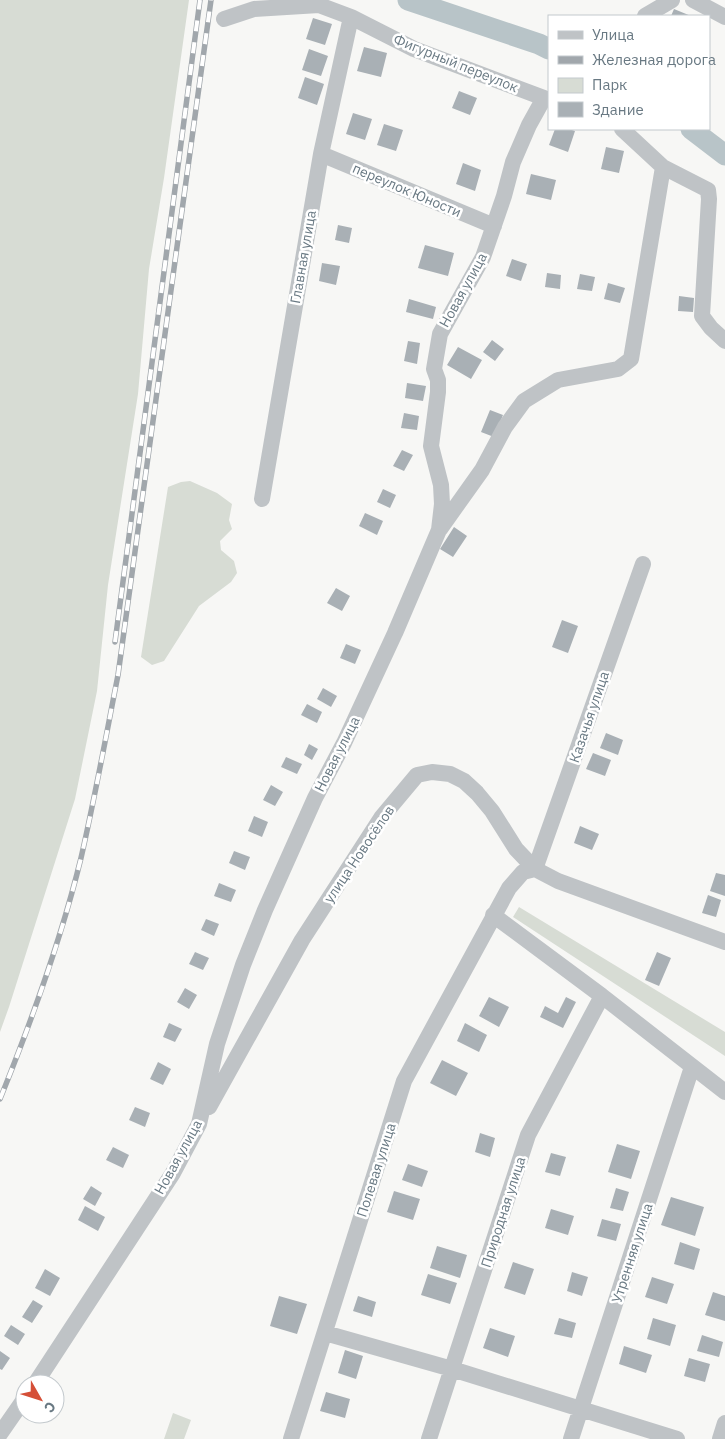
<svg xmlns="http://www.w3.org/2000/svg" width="725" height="1439" font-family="'IBM Plex Sans',sans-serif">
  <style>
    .green { fill: #d7dcd4 }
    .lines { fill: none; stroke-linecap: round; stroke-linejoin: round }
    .river { stroke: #b8c4c8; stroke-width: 21 }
    .building { fill: #a9b0b5 }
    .minor { stroke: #bfc3c6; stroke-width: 16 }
    .rail-casing { stroke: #a1a7ac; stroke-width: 5.5 }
    .rail { stroke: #fff; stroke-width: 4; stroke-dasharray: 11; stroke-linecap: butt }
    .labels { text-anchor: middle; stroke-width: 5; stroke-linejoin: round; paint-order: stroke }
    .street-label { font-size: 14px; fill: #697983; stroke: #fff }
  </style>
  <rect width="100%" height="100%" fill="#f7f7f5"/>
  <path class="green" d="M0,0H189L164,178L149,269L138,394L108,585L97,691L75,799L9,1007L0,1032Z
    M190,481L217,493L232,504L229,520L232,529L220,541L221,550L234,561L237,573L231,582L199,606L164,661L152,665L141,657L168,487L181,482Z
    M519,907L725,1032V1056L513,917Z
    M173,1413L191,1420L184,1439H164Z"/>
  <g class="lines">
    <path class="river" d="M408,0L539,44L549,49
      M691,129L725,155"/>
  </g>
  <path class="building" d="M674,9L691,16H671Z
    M313,18L332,24L325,45L306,39Z
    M364,47L387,53L381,77L357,71Z
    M309,49L328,56L321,76L302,70Z
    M305,77L324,84L317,105L298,98Z
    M459,91L477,98L470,115L452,108Z
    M353,113L372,119L365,140L346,134Z
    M384,124L403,130L396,151L377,145Z
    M555,129H569L575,131L568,152L549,145Z
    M606,147L624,151L619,173L601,169Z
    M463,163L481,170L475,191L456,184Z
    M531,174L556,180L551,200L526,194Z
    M338,225L352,228L349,243L335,240Z
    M425,245L454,253L448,276L418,268Z
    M512,259L527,264L521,281L506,276Z
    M322,263L340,266L336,285L319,281Z
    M547,273L561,275L560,289L545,287Z
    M580,274L595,277L592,291L577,289Z
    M608,283L625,288L620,303L604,299Z
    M679,296L694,298L693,312L678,311Z
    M409,299L436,307L433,319L406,312Z
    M492,340L504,349L495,361L483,352Z
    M408,341L420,343L417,364L404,361Z
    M458,347L482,360L471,379L447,365Z
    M407,383L426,386L423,401L405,398Z
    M490,410L503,415L494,437L481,432Z
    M404,413L419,416L417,430L401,428Z
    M402,450L413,455L404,471L393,466Z
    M383,489L396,495L390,508L377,502Z
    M365,513L383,521L377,535L359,526Z
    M454,527L467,536L453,557L440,549Z
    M336,588L350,596L342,611L327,603Z
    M562,620L578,626L568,653L552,647Z
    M346,644L361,650L355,664L340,658Z
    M323,688L337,696L331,707L317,699Z
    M307,704L322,712L317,723L301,715Z
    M606,733L623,740L618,755L600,748Z
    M309,744L318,749L312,760L304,755Z
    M593,753L611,760L605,776L586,769Z
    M286,757L302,764L297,774L281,767Z
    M271,785L283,792L275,806L263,800Z
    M254,816L268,822L262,837L248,831Z
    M580,826L599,834L592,850L574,843Z
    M234,851L250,857L245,870L229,863Z
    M716,873L725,875V896L710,891Z
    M219,883L236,890L231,902L214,896Z
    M708,895L721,900L716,917L702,913Z
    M206,919L219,924L214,936L201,930Z
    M195,952L209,958L203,970L189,964Z
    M657,952L671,958L659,986L645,980Z
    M185,988L197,995L189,1009L177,1002Z
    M489,997L509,1007L499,1027L479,1016Z
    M566,997L576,1002L563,1028L540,1017L545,1006L558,1013Z
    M169,1023L182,1029L175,1042L163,1037Z
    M465,1023L487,1035L479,1052L457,1041Z
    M442,1060L468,1073L456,1096L430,1083Z
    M158,1062L171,1069L163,1085L150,1079Z
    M135,1107L150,1113L145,1127L129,1120Z
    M480,1133L495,1138L490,1157L475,1152Z
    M617,1144L640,1151L631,1179L608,1172Z
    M113,1147L129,1155L123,1168L106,1160Z
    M551,1153L566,1157L560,1176L545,1172Z
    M408,1164L428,1171L422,1187L402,1180Z
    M91,1186L102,1193L95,1206L83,1199Z
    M616,1188L629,1192L623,1211L610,1208Z
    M394,1191L420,1199L413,1220L387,1212Z
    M671,1197L704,1207L695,1236L661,1225Z
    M85,1206L105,1217L98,1231L78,1220Z
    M551,1209L574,1216L568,1235L545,1228Z
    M602,1219L621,1224L616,1241L597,1236Z
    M680,1242L700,1249L694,1270L674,1264Z
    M437,1246L467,1255L460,1278L430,1268Z
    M513,1262L534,1269L525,1295L504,1288Z
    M45,1269L60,1278L50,1296L35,1288Z
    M572,1272L588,1277L582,1296L567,1291Z
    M428,1274L457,1283L450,1304L421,1295Z
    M652,1277L674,1284L667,1304L645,1297Z
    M713,1292L725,1296V1321L705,1315Z
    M279,1296L307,1304L297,1334L270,1326Z
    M358,1296L376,1302L372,1317L353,1311Z
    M33,1300L43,1306L32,1323L22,1317Z
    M559,1318L576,1323L572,1338L554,1334Z
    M653,1318L676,1325L670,1346L647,1339Z
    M11,1325L25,1334L18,1345L4,1336Z
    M490,1328L515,1336L508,1357L483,1348Z
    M702,1335L723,1342L719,1357L697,1351Z
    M624,1346L652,1355L646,1373L619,1364Z
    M345,1350L363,1356L356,1379L338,1373Z
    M0,1351L10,1358L2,1370L0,1369Z
    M689,1358L710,1364L705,1382L684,1376Z
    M326,1392L350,1399L345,1418L320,1411Z"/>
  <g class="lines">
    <path class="minor" d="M693,0L725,17
      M645,16L672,0
      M224,19L254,9L319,5L351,17L414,49L544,98
      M321,154L494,226
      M663,167L708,190L709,199L702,316L711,328L725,341
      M262,499L321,154L351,17
      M440,529L482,470L505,427L524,401L558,380L618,369L631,359L663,167L622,129
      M493,915L602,996L725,1092
      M209,1107L302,940L381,818L417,775L432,772L450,774L464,781L477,793L492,811L516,849L535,869L558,881L725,942
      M325,1333L452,1369L677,1439
      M35,1384L173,1173L199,1124L217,1044L243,965L265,910L315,798L344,743L395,633L439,530L442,504L441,485L431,446L438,392V380L434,369L440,334L483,257L504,196L513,162L529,125L544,98
      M0,1434L25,1398
      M291,1439L404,1081L509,888L523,872L535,869L643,564
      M429,1439L528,1135L602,996
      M571,1439L692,1067
      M720,1439L725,1423"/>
    <g class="rail-casing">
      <path id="rail" d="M115,642L200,0
        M0,1099C32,1020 61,940 81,858C95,797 106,736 118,675L211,0"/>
    </g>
    <use href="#rail" class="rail"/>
  </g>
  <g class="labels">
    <g class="street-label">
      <text transform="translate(456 63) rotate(22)" y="5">Фигурный переулок</text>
      <text transform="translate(407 190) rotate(23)" y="5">переулок Юности</text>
      <text transform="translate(303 257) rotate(-80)" y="5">Главная улица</text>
      <text transform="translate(463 290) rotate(-61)" y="5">Новая улица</text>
      <text transform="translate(589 717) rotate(-71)" y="5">Казачья улица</text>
      <text transform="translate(337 754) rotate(-63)" y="5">Новая улица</text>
      <text transform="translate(359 854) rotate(-56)" y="5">улица Новосёлов</text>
      <text transform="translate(178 1157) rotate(-61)" y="5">Новая улица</text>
      <text transform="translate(376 1170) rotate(-72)" y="5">Полевая улица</text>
      <text transform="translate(503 1212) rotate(-72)" y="5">Природная улица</text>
      <text transform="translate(632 1253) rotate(-72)" y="5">Утренняя улица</text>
    </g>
  </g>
  <rect x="548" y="15" width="162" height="115" fill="#ffffff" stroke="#c3c9cd"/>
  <rect x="558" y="31" width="25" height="8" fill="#bfc3c6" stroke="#c3c9cd"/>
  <text x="592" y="40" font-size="15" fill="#697983">Улица</text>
  <rect x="558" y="56" width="25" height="8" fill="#a1a7ac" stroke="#c3c9cd"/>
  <text x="592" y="65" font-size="15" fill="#697983">Железная дорога</text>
  <rect x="558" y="78" width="25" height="15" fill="#d7dcd4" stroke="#c3c9cd"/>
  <text x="592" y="90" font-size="15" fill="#697983">Парк</text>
  <rect x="558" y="102" width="25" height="15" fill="#a9b0b5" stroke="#c3c9cd"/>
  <text x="592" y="115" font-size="15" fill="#697983">Здание</text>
  <g transform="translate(40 1399) rotate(129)"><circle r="24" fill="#ffffff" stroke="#c3c9cd"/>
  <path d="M0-4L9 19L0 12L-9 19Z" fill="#d54f37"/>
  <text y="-8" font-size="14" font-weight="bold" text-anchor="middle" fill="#697983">С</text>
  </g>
</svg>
